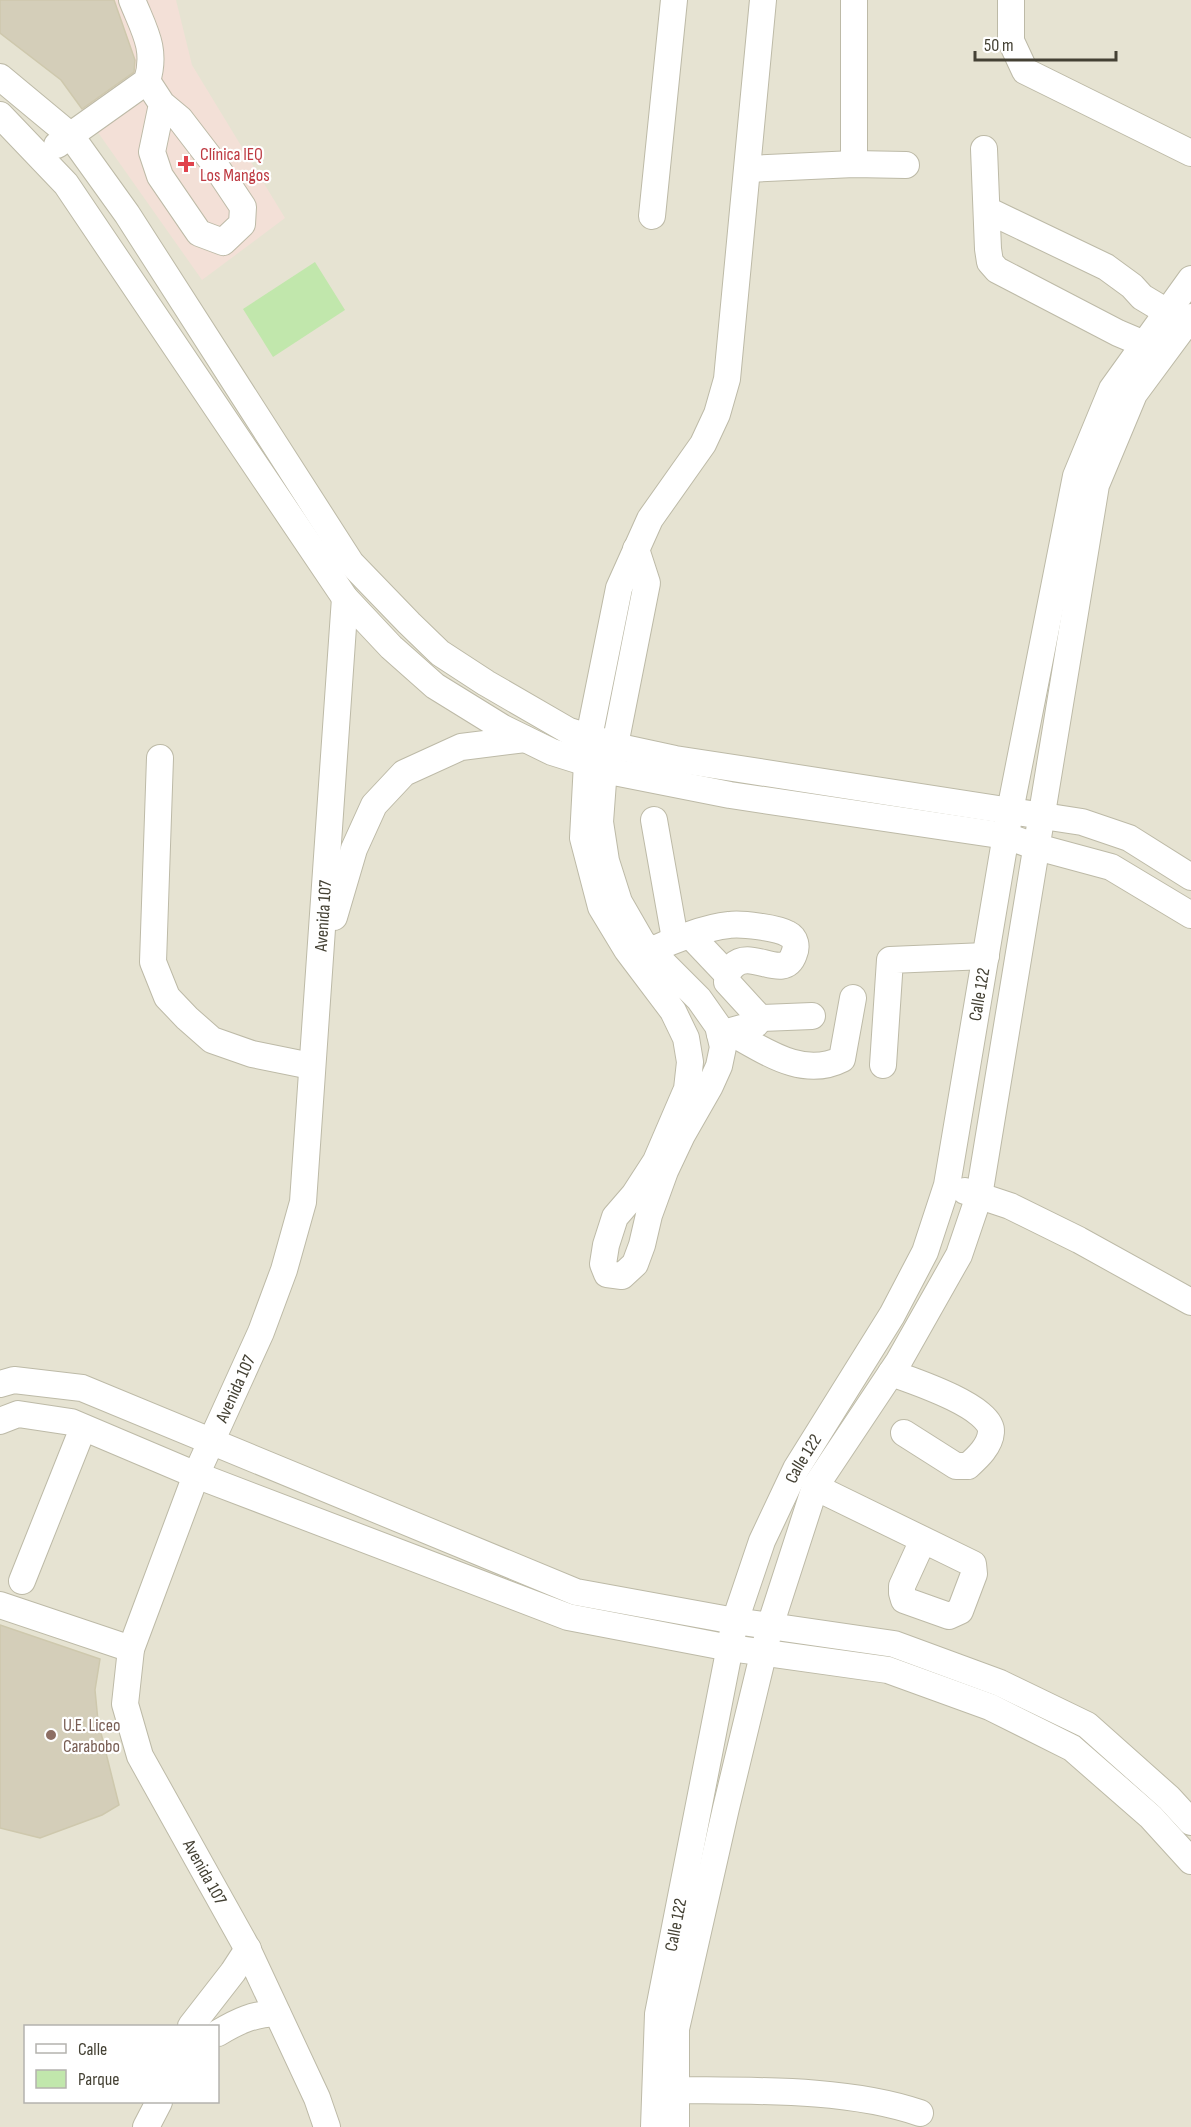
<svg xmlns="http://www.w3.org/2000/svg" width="1191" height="2127" font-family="'Sofia Sans Condensed',sans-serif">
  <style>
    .residential { fill: #e6e3d2; fill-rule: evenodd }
    .medical { fill: #f3e0d7 }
    .green { fill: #c1e7ac }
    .building { fill: #d4ceb9; stroke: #cec8ad; stroke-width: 1.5 }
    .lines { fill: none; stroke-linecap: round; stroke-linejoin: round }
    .minor-casing { stroke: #bdbaa7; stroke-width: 28 }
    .minor { stroke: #fff; stroke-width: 26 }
    .health-dot { fill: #e0444e; stroke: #fff; stroke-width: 2 }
    .education-dot { fill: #8d6e63; stroke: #fff; stroke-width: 2 }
    .labels { text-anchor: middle; stroke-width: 4.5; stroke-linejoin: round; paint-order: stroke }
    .health-label { font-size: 18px; fill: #be3a42; stroke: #fff; text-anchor: start }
    .street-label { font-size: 18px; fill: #444134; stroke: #fff }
    .education-label { font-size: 18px; fill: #785e54; stroke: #fff; text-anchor: start }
  </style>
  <rect width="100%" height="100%" fill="#f2f0e4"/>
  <path class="residential" d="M0,0H1191V2127H0ZM26,2026H218V2102H26Z"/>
  <path class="medical" d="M0,0H176L192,65L285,218L202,280L61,80Z"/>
  <path class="green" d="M315,262L345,310L273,357L243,309Z"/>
  <path class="building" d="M0,0H114L135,60L134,72L82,109L61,80L0,33Z
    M0,1625L100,1659L95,1690L98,1721L119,1805L102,1815L40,1838L0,1828Z"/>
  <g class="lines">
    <g class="minor-casing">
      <g id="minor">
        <path d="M1011,0V41L1025,71L1191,153"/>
        <path d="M0,77L71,136L127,214L351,563L409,623L440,653L486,683L569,731L624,748L675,759L1082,822L1129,838L1191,877"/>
        <path d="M147,81L162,104L180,119L213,162L243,207L242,224L223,242L199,233L160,176L152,152L162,104"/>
        <path d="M0,115L66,184L345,598L391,647L435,686L503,728L552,752L619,773L730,795L1006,836L1037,847L1111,867L1191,915"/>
        <path d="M57,145L147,81C157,49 144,30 132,0"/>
        <path d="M984,149L988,249L990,262L997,270L1118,333L1144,344"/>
        <path d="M854,164V0"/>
        <path d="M748,169L854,164L906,165"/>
        <path d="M987,210L1106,267L1132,286L1142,297L1167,312"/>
        <path d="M652,216L674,0"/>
        <path d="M589,737L619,588L650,519L703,444L717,414L727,379L763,0"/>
        <path d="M615,745L647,583L636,549"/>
        <path d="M160,758L153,962L167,997L187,1018L212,1040L252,1054L311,1066"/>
        <path d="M587,763L583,838L601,907L627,950L673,1011L686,1038L690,1062L687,1089L656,1161L634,1195L615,1217L606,1245L603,1264L607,1274L622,1276L635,1264L642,1245L649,1215L665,1171L682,1135L710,1086L719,1066L723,1047L718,1026L699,999L642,942L619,902L606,861L600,822L604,768"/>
        <path d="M654,820L675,939"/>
        <path d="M334,917L354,849L374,805L404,773L461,747L525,739"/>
        <path d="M691,936L727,974"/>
        <path d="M650,951C671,941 706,927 729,925C741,923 778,928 788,934C796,938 797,947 794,954C784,983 751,947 733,966C728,971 727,975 727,982L760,1018L756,1024L720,1034"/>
        <path d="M760,1018L812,1016"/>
        <path d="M730,1032C765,1051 803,1079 842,1059L853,998"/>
        <path d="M883,1065L890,960L986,956"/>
        <path d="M965,1191L1010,1206L1079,1240L1191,1302"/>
        <path d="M891,1373C911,1380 993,1407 991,1432C990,1446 978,1457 968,1466H956L904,1433"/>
        <path d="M0,1384L14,1380L82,1388L576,1592L735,1621L894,1644L1000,1683L1087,1725L1169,1798L1191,1822"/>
        <path d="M0,1421L18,1414L71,1422L196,1475L568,1617L730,1648L888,1670L990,1707L1072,1748L1151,1817L1191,1861"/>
        <path d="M815,1487L973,1564L974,1574L960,1611L949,1616L904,1600L902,1593V1586L923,1540"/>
        <path d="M22,1581L83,1428"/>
        <path d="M0,1605L131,1649"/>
        <path d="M191,2026L233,1972L248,1949"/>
        <path d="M218,2033C238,2021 253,2014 277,2013"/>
        <path d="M676,2090C754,2091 847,2088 920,2113"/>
        <path d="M146,2127L159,2102"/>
        <path id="s1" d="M327,2127L317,2098L246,1946L140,1756L125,1704L131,1649L196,1475L261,1332L284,1270L303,1202L345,598"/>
        <path id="s2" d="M654,2127L658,2014L735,1621L762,1541L796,1469L892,1315L925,1252L947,1185L1010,811L1076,476L1112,389L1191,279"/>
        <path d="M676,2127V2029L726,1808L770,1626L815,1487L899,1361L959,1255L979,1196L1096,485L1134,394L1191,317"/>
      </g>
    </g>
    <use href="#minor" class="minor"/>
  </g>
  <path class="health-dot" d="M183 155h6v6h6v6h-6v6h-6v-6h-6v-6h6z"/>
  <circle class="education-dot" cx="51" cy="1735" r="6"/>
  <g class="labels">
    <g class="health-label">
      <text x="200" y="160">Clínica IEQ<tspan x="200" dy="21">Los Mangos</tspan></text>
    </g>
    <g class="street-label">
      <text dy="6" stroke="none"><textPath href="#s1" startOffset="1292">Avenida 107</textPath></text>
      <text dy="6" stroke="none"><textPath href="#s2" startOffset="1194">Calle 122</textPath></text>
      <text dy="6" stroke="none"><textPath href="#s1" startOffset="806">Avenida 107</textPath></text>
      <text dy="6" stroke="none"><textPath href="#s2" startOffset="690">Calle 122</textPath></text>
      <text transform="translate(205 1872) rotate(61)" y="6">Avenida 107</text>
      <text dy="6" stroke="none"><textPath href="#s2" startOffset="204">Calle 122</textPath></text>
    </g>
    <g class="education-label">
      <text x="63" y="1731">U.E. Liceo<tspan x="63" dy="21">Carabobo</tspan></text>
    </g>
  </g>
  <rect x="24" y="2025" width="195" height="78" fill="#ffffff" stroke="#b4b3ae" stroke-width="1.5"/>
  <rect x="36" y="2044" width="30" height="9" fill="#ffffff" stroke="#b4b3ae" stroke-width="1.5"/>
  <text x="78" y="2055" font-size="18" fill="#444134">Calle</text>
  <rect x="36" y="2070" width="30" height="18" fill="#c1e7ac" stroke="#b4b3ae" stroke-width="1.5"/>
  <text x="78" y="2085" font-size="18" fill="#444134">Parque</text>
  <path d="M975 51v9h141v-9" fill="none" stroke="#444134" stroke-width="3"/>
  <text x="984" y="51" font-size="18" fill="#444134" stroke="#ffffff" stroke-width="4.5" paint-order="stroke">50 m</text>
</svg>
